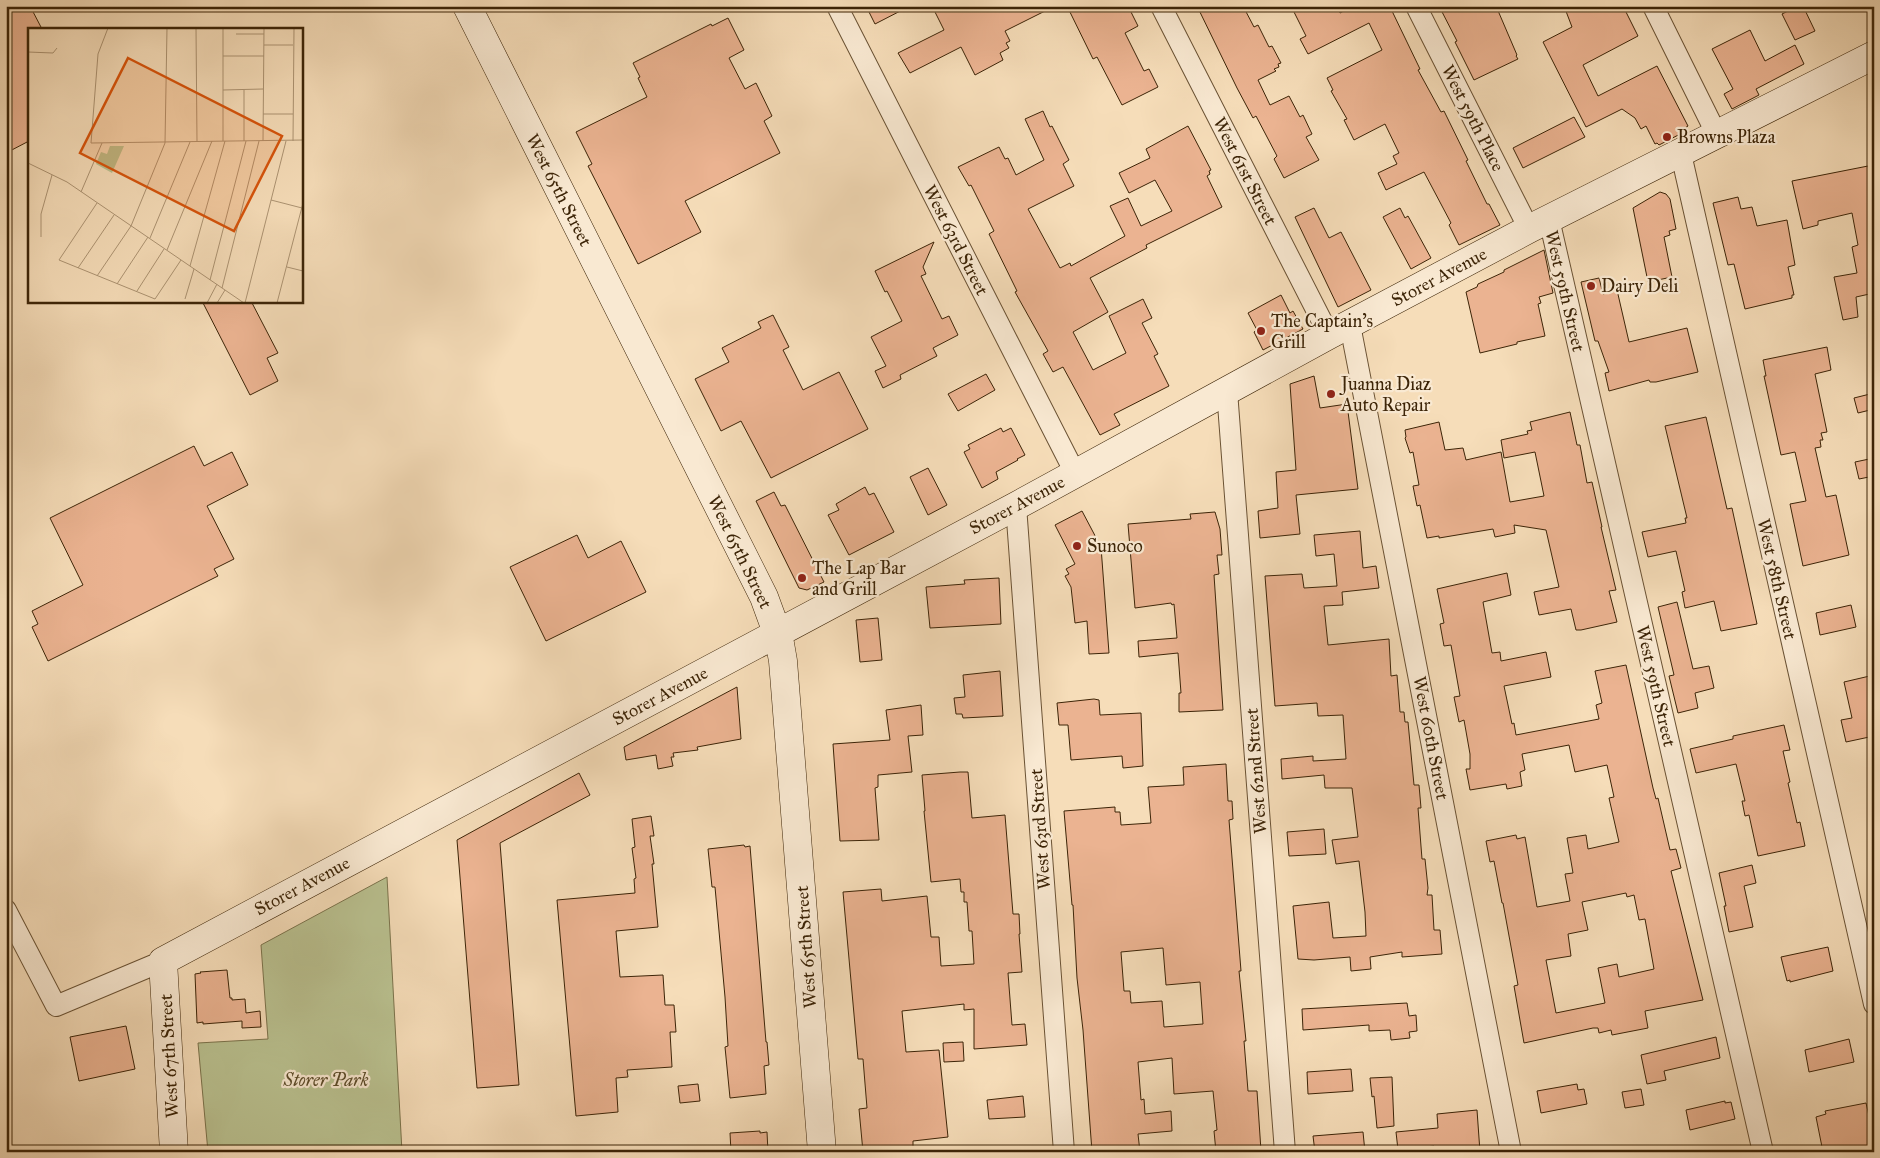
<svg xmlns="http://www.w3.org/2000/svg" width="1880" height="1158" font-family="'IM FELL Great Primer',serif">
  <style>
    .green { fill: #bac291; stroke: #7b734c }
    .building { fill: #ebb391; stroke: #3c2407; fill-rule: evenodd }
    .lines { fill: none; stroke-linecap: round; stroke-linejoin: round }
    .street-casing { stroke: #6a5234; stroke-width: 22 }
    .secondary-casing { stroke: #3c2407; stroke-width: 29 }
    .street { stroke: #f9e9d2; stroke-width: 20 }
    .secondary { stroke: #f9e9d2; stroke-width: 28 }
    .poi-dot { fill: #8f2418; stroke: #f9e9d2; stroke-width: 2 }
    .labels { text-anchor: middle; stroke-width: 4.5; stroke-linejoin: round; paint-order: stroke }
    .street-label { font-size: 18px; fill: #3c2407; stroke: #f9e9d2 }
    .poi-label { font-size: 18px; fill: #3c2407; stroke: #f9e9d2; text-anchor: start }
    .park-label { font-size: 18px; font-style: italic; fill: #5c4c2a; stroke: #f9e9d2 }
    .inset-road { fill: none; stroke: #ac9372; stroke-width: 1 }
    .view { fill: #d7540c; fill-opacity: 0.15; stroke: #d7540c; stroke-width: 2.5 }
    .inset-edge { fill: none; stroke: #3c2407; stroke-width: 2.5 }
  </style>
  <rect width="100%" height="100%" fill="#f6ddb9"/>
  <filter id="stains"><feTurbulence type="fractalNoise" baseFrequency=".004" numOctaves="4"/><feColorMatrix values="0 0 0 0 .2 0 0 0 0 .09 0 0 0 0 .02 0 0 0 .5 -.17"/></filter>
  <radialGradient id="worn" r=".72"><stop offset=".6" stop-color="#630" stop-opacity="0"/><stop offset="1" stop-color="#630" stop-opacity=".3"/></radialGradient>
  <path class="green" d="M387,877L402,1152H208L198,1043L268,1039L261,945Z"/>
  <path class="building" d="M6,6H30L42,29H29V141L6,153Z
    M866,6H910L875,24Z
    M932,6H1055L1005,31L1010,41L1006,43L1009,48L1000,53L1003,60L975,75L961,47L910,73L898,53L944,30Z
    M1067,6H1128L1138,26L1125,33L1144,71L1149,69L1158,87L1122,105L1097,57L1093,59Z
    M1197,6H1243L1254,27L1258,25L1269,47L1272,46L1281,63L1278,64L1279,67L1274,69L1276,71L1258,80L1270,105L1289,96L1300,117L1303,115L1312,134L1306,137L1319,160L1284,178L1274,159L1277,156L1256,116L1253,118L1237,88Z
    M1291,6H1337L1340,13L1353,6H1401L1392,11L1420,69L1418,70L1441,112L1444,111L1468,160L1466,161L1487,204H1489L1500,225L1459,245L1449,225L1451,223L1424,172L1386,190L1378,173L1397,164L1393,156L1399,153L1385,124L1354,140L1344,120L1347,119L1331,91L1333,90L1327,78L1382,50L1369,23L1308,54L1300,39L1306,36Z
    M1439,6H1496L1517,55L1516,56L1518,59L1474,80L1455,42L1457,41Z
    M1564,6H1623L1638,36L1583,65L1598,96L1657,66L1688,126L1685,128L1686,131L1659,145L1657,143L1655,144L1646,126L1641,129L1635,118L1622,109L1586,127L1543,42L1572,27Z
    M1798,6H1803L1815,31L1795,40L1782,14Z
    M728,18L744,50L729,58L745,89L756,83L772,116L764,121L780,153L685,201L701,232L638,264L588,166L592,164L576,132L647,97L638,78L640,77L633,63L711,24L712,26Z
    M1750,30L1765,61L1795,45L1804,64L1756,89L1759,95L1732,109L1724,94L1733,89L1712,49Z
    M1043,111L1050,127L1052,126L1069,160L1063,164L1074,186L1028,209L1060,268L1070,263L1071,266L1125,236L1110,206L1128,198L1141,226L1172,211L1155,180L1129,193L1119,173L1150,158L1146,149L1188,126L1211,170L1209,171L1210,174L1207,176L1222,207L1146,245L1147,248L1090,278L1108,312L1073,332L1093,370L1126,353L1109,316L1143,299L1152,318L1142,323L1158,354L1154,356L1169,386L1114,414L1120,425L1100,435L1063,367L1053,372L1043,354L1048,351L1015,292L1017,291L989,234L994,231L971,185L969,186L958,167L999,147L1005,159L1008,158L1016,175L1044,160L1025,119Z
    M1574,117L1585,137L1523,168L1513,148Z
    M1868,166L1874,192V293L1856,297L1858,317L1843,320L1834,277L1857,273L1852,247L1858,245L1852,213L1818,221V225L1803,229L1792,181Z
    M1660,192L1666,194L1670,199L1676,229L1669,231L1670,235L1664,237L1672,277L1648,282L1633,208Z
    M1738,197L1741,209L1752,207L1757,226L1787,220L1795,265L1788,267L1794,295H1792V298L1745,309L1734,264L1728,265L1713,203Z
    M1314,208L1329,238L1341,232L1371,290L1338,307L1295,217Z
    M1400,208L1405,218L1408,216L1431,258L1411,269L1383,217Z
    M934,242L923,267L926,274L921,276L942,319L949,316L958,335L933,348L937,356L900,375L901,379L883,388L875,371L886,366L871,337L902,321L887,291L885,292L875,271Z
    M1544,250L1553,293L1539,297L1541,303L1538,304L1545,336L1517,342V344L1480,353L1466,292L1477,287L1478,284L1504,272V270Z
    M1599,278L1603,294L1617,290L1629,342L1687,328L1698,372L1656,382H1650L1649,380L1609,391L1605,373L1609,372L1598,341H1595L1581,282Z
    M1281,295L1290,313L1293,311L1303,329L1263,350L1254,332L1257,330L1248,313Z
    M202,301H251L278,353L267,358L278,381L250,395Z
    M773,315L789,347L783,350L803,390L839,372L868,429L771,478L741,421L721,431L695,379L729,362L722,348L761,328L758,322Z
    M1827,347L1831,370L1815,374L1827,432L1821,433L1823,440H1820L1821,447L1815,448L1826,497L1836,495L1849,555L1803,566L1790,504L1806,501L1795,452L1781,455L1764,376H1766L1763,360Z
    M986,374L995,390L958,411L948,394Z
    M1314,376L1320,408L1347,404L1358,489L1296,495L1300,534L1260,538L1258,511L1278,508L1276,472L1296,470L1290,384Z
    M1874,393V409L1858,413L1854,398Z
    M1570,412L1577,445H1580L1587,483L1592,482L1602,527H1601L1616,590L1609,591L1617,622L1581,630H1576L1571,609L1539,615L1534,592L1559,587L1546,530L1514,525L1515,533L1495,537L1493,529L1439,538V536L1427,538L1420,505L1417,506L1413,486L1419,485L1413,452L1410,453L1405,438L1406,437L1405,430L1439,422L1445,450L1463,448L1466,460L1501,452L1510,502L1544,496L1535,452L1504,458L1501,440L1528,434L1527,431L1532,430L1530,422Z
    M1706,417L1727,509L1732,508L1757,624L1721,631L1714,601L1685,608L1682,592L1685,591L1676,551L1648,557L1642,532L1686,523L1685,518H1687L1665,426Z
    M1001,428L1003,432L1011,428L1025,455L1017,459L1018,460L996,472L998,479L982,488L964,452L970,449L968,445Z
    M194,446L204,466L232,452L248,485L207,506L234,559L214,569L218,576L48,661L32,627L38,624L32,611L83,585L50,518Z
    M1874,458V476L1859,479L1855,462Z
    M928,468L947,505L928,515L910,477Z
    M865,487L869,495L874,493L894,532L849,555L828,515L839,510L836,504Z
    M774,492L781,506L785,505L824,582L807,590L799,588L756,501Z
    M1082,511L1101,547L1109,653L1089,654L1087,621L1075,623L1071,587L1065,576L1069,574L1066,569L1075,564L1055,525Z
    M1215,512L1220,529L1222,555H1217L1219,574L1214,575L1223,710L1179,712V693H1181L1178,653L1139,657L1138,641L1177,638L1174,604L1172,605L1171,603L1135,608L1128,524L1191,519L1190,514Z
    M1360,531L1363,568L1376,566L1379,588L1342,592L1343,605L1324,606L1328,645L1389,639L1391,676L1397,675L1400,712H1404L1405,722H1408L1414,785H1419L1421,808H1418L1422,859H1425L1428,888L1427,895H1432L1434,930H1440L1442,954L1402,957V952L1370,957L1371,969L1351,971L1350,957L1314,960L1298,959L1293,906L1329,902L1333,938L1366,936L1365,912L1359,861L1336,864L1332,840L1358,837L1352,788H1325L1324,775L1282,779L1281,759L1313,756V761L1346,759L1343,715L1318,716L1317,703L1275,706L1265,576L1302,574L1304,588L1337,586L1334,554L1316,556L1314,535Z
    M577,535L588,558L621,541L646,592L546,641L510,567Z
    M1507,573L1511,595L1483,602L1492,653L1500,652L1501,661L1546,652L1551,677L1504,686L1512,724L1514,723L1516,735L1599,719L1596,705L1602,703L1595,671L1626,665L1653,788L1656,799L1658,798L1670,850L1676,849L1681,868L1671,871L1703,1000L1645,1011L1648,1028L1612,1035L1611,1030L1599,1033L1598,1028H1593L1524,1043L1514,986L1518,985L1503,903H1502L1494,861L1490,862L1486,841L1516,835L1517,839L1525,837L1537,907L1570,901L1565,874L1573,873L1567,838L1586,835L1588,849L1619,842L1609,798L1614,797L1607,765L1575,772L1569,745L1522,754L1525,770L1520,772L1522,786L1507,789L1506,784L1470,790L1466,769H1470V754L1464,720L1459,722L1454,697L1460,696L1451,645L1444,646L1440,624L1444,623L1437,589ZM1626,893L1627,897L1634,895L1639,920L1645,919L1654,969L1619,977L1617,964L1598,968L1605,1003L1556,1013L1546,960L1571,956L1568,934L1588,930L1582,902Z
    M999,578L1001,624L930,628L926,587L965,584L964,580Z
    M1677,602L1693,669L1709,666L1714,688L1695,693L1698,708L1678,713L1669,676L1674,675L1658,607Z
    M1851,605L1856,627L1820,635L1816,613Z
    M878,618L882,660L860,662L856,620Z
    M1000,671L1003,716L963,718L962,714H956L954,698L965,697L963,675Z
    M1874,675V736L1846,742L1841,720L1852,718L1844,682Z
    M737,687L741,739L697,747L698,750L673,753L674,757H671L673,766L658,769L656,755L626,760L624,747Z
    M1094,699L1099,700L1100,715L1141,713L1143,766L1123,768L1122,756L1071,760L1068,725H1059L1057,703Z
    M921,705L923,735L908,736L912,772L878,775V787L875,788L879,840L840,841L833,744L890,740L886,710Z
    M1784,725L1790,750L1783,751L1790,782L1788,783L1797,823L1800,822L1805,846L1758,856L1749,815L1745,816L1742,801H1745L1736,764L1696,773L1690,749L1733,739V736Z
    M1226,764L1228,801H1232L1233,819L1229,820L1241,971H1239L1246,1041H1244L1248,1091H1257L1261,1151L1216,1152L1214,1131L1217,1130L1213,1091L1174,1094L1172,1058L1138,1062L1141,1100L1144,1099L1145,1114L1171,1111L1172,1131L1138,1134L1140,1152H1092L1083,1030L1077,978L1073,905H1072L1064,811L1115,807V812H1120L1121,825L1151,823L1148,787L1184,785L1183,767ZM1163,948L1166,985L1200,982L1203,1024L1164,1027L1162,1001L1131,1003L1130,991H1124L1121,952Z
    M960,772H968L972,818L1005,815L1013,914H1019L1020,934H1019L1022,972L1008,973L1012,1025L1025,1024L1027,1045L974,1049V1009L964,1010V1004L902,1011L906,1052L939,1050L948,1137L913,1141V1152H863L859,1109L867,1108L863,1059H858L843,892L881,889L882,901L927,896L931,937H939L941,966L974,964L972,931H969L967,902H964V892H961L960,879L931,882L924,811H925L922,775Z
    M579,773L590,795L500,843L519,1085L477,1088L457,840Z
    M651,816L654,836H650L654,864H652L658,927L616,931L620,977L663,975L665,1005H674L676,1032H670L672,1067L627,1070L628,1077L616,1078L618,1112L576,1116L557,900L635,893L634,879L636,878L632,848L635,847L632,819Z
    M1324,829L1326,854L1289,856L1287,832Z
    M744,845L745,847L750,846L766,1042H767L769,1065L764,1066L766,1094L730,1098L725,1047L728,1046L725,997L715,887H712L708,849Z
    M1752,865L1756,883L1744,886L1753,927L1729,932L1724,906H1726L1719,873Z
    M1828,947L1833,971L1790,982V980L1787,981L1781,957Z
    M227,970L230,998H232V1000L245,999L246,1013L260,1011L261,1027L242,1028V1021L203,1024V1022L197,1023L195,974L201,973L200,972Z
    M1407,1003L1409,1016L1416,1015L1417,1031L1409,1032L1410,1038L1391,1040L1390,1030L1369,1031V1025L1303,1030L1302,1009Z
    M126,1026L135,1069L79,1081L70,1037Z
    M1716,1037L1720,1058L1664,1071L1666,1080L1647,1084L1641,1055Z
    M1849,1039L1854,1062L1809,1072L1805,1050Z
    M963,1042L964,1061L944,1062L943,1043Z
    M1351,1069L1353,1091L1308,1094L1307,1072Z
    M1392,1077L1394,1126L1377,1128L1374,1096L1372,1097L1370,1078Z
    M698,1084L700,1101L680,1103L678,1086Z
    M1577,1084L1578,1090L1584,1089L1587,1104L1541,1113L1537,1091Z
    M1641,1089L1644,1105L1625,1108L1622,1092Z
    M1023,1096L1025,1117L989,1119L987,1100Z
    M1725,1101V1103L1731,1102L1735,1119L1690,1130L1686,1110Z
    M1866,1103L1874,1138V1152H1823L1816,1117L1826,1114L1825,1111Z
    M1477,1110L1480,1152H1434V1146L1398,1150L1396,1132L1438,1128L1437,1114Z
    M760,1131V1133L767,1132L768,1152H731L730,1133Z
    M1363,1132L1365,1152H1315L1313,1136Z"/>
  <g class="lines">
    <g class="street-casing">
      <path id="street" d="M837,6L1075,473
        M1161,6L1329,335
        M1416,6L1529,229
        M1653,6L1717,135
        M1681,154L1874,1004
        M1549,219L1763,1152
        M1350,325L1511,1152
        M1227,391L1285,1152
        M1016,506L1064,1152
        M6,910L56,1006L163,961"/>
    </g>
    <g class="secondary-casing">
      <path id="secondary" d="M467,6L764,597L779,638L783,661L822,1152
        M174,1152L163,961L1016,506L1329,335L1529,229L1874,55"/>
    </g>
    <use href="#street" class="street"/>
    <use href="#secondary" class="secondary"/>
  </g>
  <g class="poi-dot">
    <circle cx="1667" cy="137" r="5"/>
    <circle cx="1591" cy="286" r="5"/>
    <circle cx="1261" cy="331" r="5"/>
    <circle cx="1331" cy="394" r="5"/>
    <circle cx="1077" cy="546" r="5"/>
    <circle cx="802" cy="578" r="5"/>
  </g>
  <g class="labels">
    <g class="street-label">
      <text transform="translate(1473 118) rotate(63)" y="6">West 59th Place</text>
      <text transform="translate(1245 171) rotate(63)" y="6">West 61st Street</text>
      <text transform="translate(559 190) rotate(63)" y="6">West 65th Street</text>
      <text transform="translate(956 240) rotate(63)" y="6">West 63rd Street</text>
      <text transform="translate(1439 277) rotate(-28)" y="6">Storer Avenue</text>
      <text transform="translate(1565 291) rotate(77)" y="6">West 59th Street</text>
      <text transform="translate(1017 505) rotate(-28)" y="6">Storer Avenue</text>
      <text transform="translate(740 552) rotate(64)" y="6">West 65th Street</text>
      <text transform="translate(1777 579) rotate(77)" y="6">West 58th Street</text>
      <text transform="translate(1656 686) rotate(77)" y="6">West 59th Street</text>
      <text transform="translate(660 696) rotate(-28)" y="6">Storer Avenue</text>
      <text transform="translate(1431 738) rotate(79)" y="6">West 60th Street</text>
      <text transform="translate(1256 771) rotate(-94)" y="6">West 62nd Street</text>
      <text transform="translate(1040 829) rotate(-94)" y="6">West 63rd Street</text>
      <text transform="translate(302 886) rotate(-28)" y="6">Storer Avenue</text>
      <text transform="translate(806 947) rotate(-94)" y="6">West 65th Street</text>
      <text transform="translate(169 1056) rotate(-93)" y="6">West 67th Street</text>
    </g>
    <g class="poi-label">
      <text x="1677" y="143">Browns Plaza</text>
      <text x="1601" y="292">Dairy Deli</text>
      <text x="1271" y="327">The Captain's<tspan x="1271" dy="21">Grill</tspan></text>
      <text x="1341" y="390">Juanna Diaz<tspan x="1341" dy="21">Auto Repair</tspan></text>
      <text x="1087" y="552">Sunoco</text>
      <text x="812" y="574">The Lap Bar<tspan x="812" dy="21">and Grill</tspan></text>
    </g>
    <g class="park-label">
      <text x="326" y="1086">Storer Park</text>
    </g>
  </g>
  <g transform="translate(28 28)">
    <rect width="275" height="275" fill="#f6ddb9"/>
    <path d="M82,118H96L84,145L68,136L73,124L79,126Z" fill="#bac291"/>
    <path class="inset-road" d="M80,0L70,26L63,115L275,112M168,0L169,114M208,6H236M236,17H265M0,24L25,25L29,20M195,28H236M195,62L235,61M235,86H265M195,113V0M216,113V62M235,113L236,0M265,113L266,0M0,135L39,154L216,275M53,164L74,115M243,172L274,180M69,175L31,232L127,271L153,232M13,209V186L24,147M122,210L162,114M139,222L184,113M162,238L197,113M259,239L275,243M50,240L86,187M69,248L103,198L137,115L139,0M182,252L218,113M89,256L120,209M194,260L231,113M109,263L136,221M157,271L166,241M179,275L189,256M189,275L197,262M217,275L258,113M249,275L275,175"/>
    <path class="view" d="M100,30L254,108L206,203L52,125Z"/>
    <rect width="275" height="275" class="inset-edge"/>
  </g>
  <rect width="1880" height="1158" fill="none" stroke="#f6ddb9" stroke-width="25"/>
  <rect x="8" y="8" width="1865" height="1143" fill="none" stroke="#3c2407" stroke-width="2.5"/>
  <rect x="12" y="12" width="1855" height="1133" fill="none" stroke="#3c2407"/>
  <rect width="100%" height="100%" filter="url(#stains)"/>
  <rect width="100%" height="100%" fill="url(#worn)"/>
</svg>
